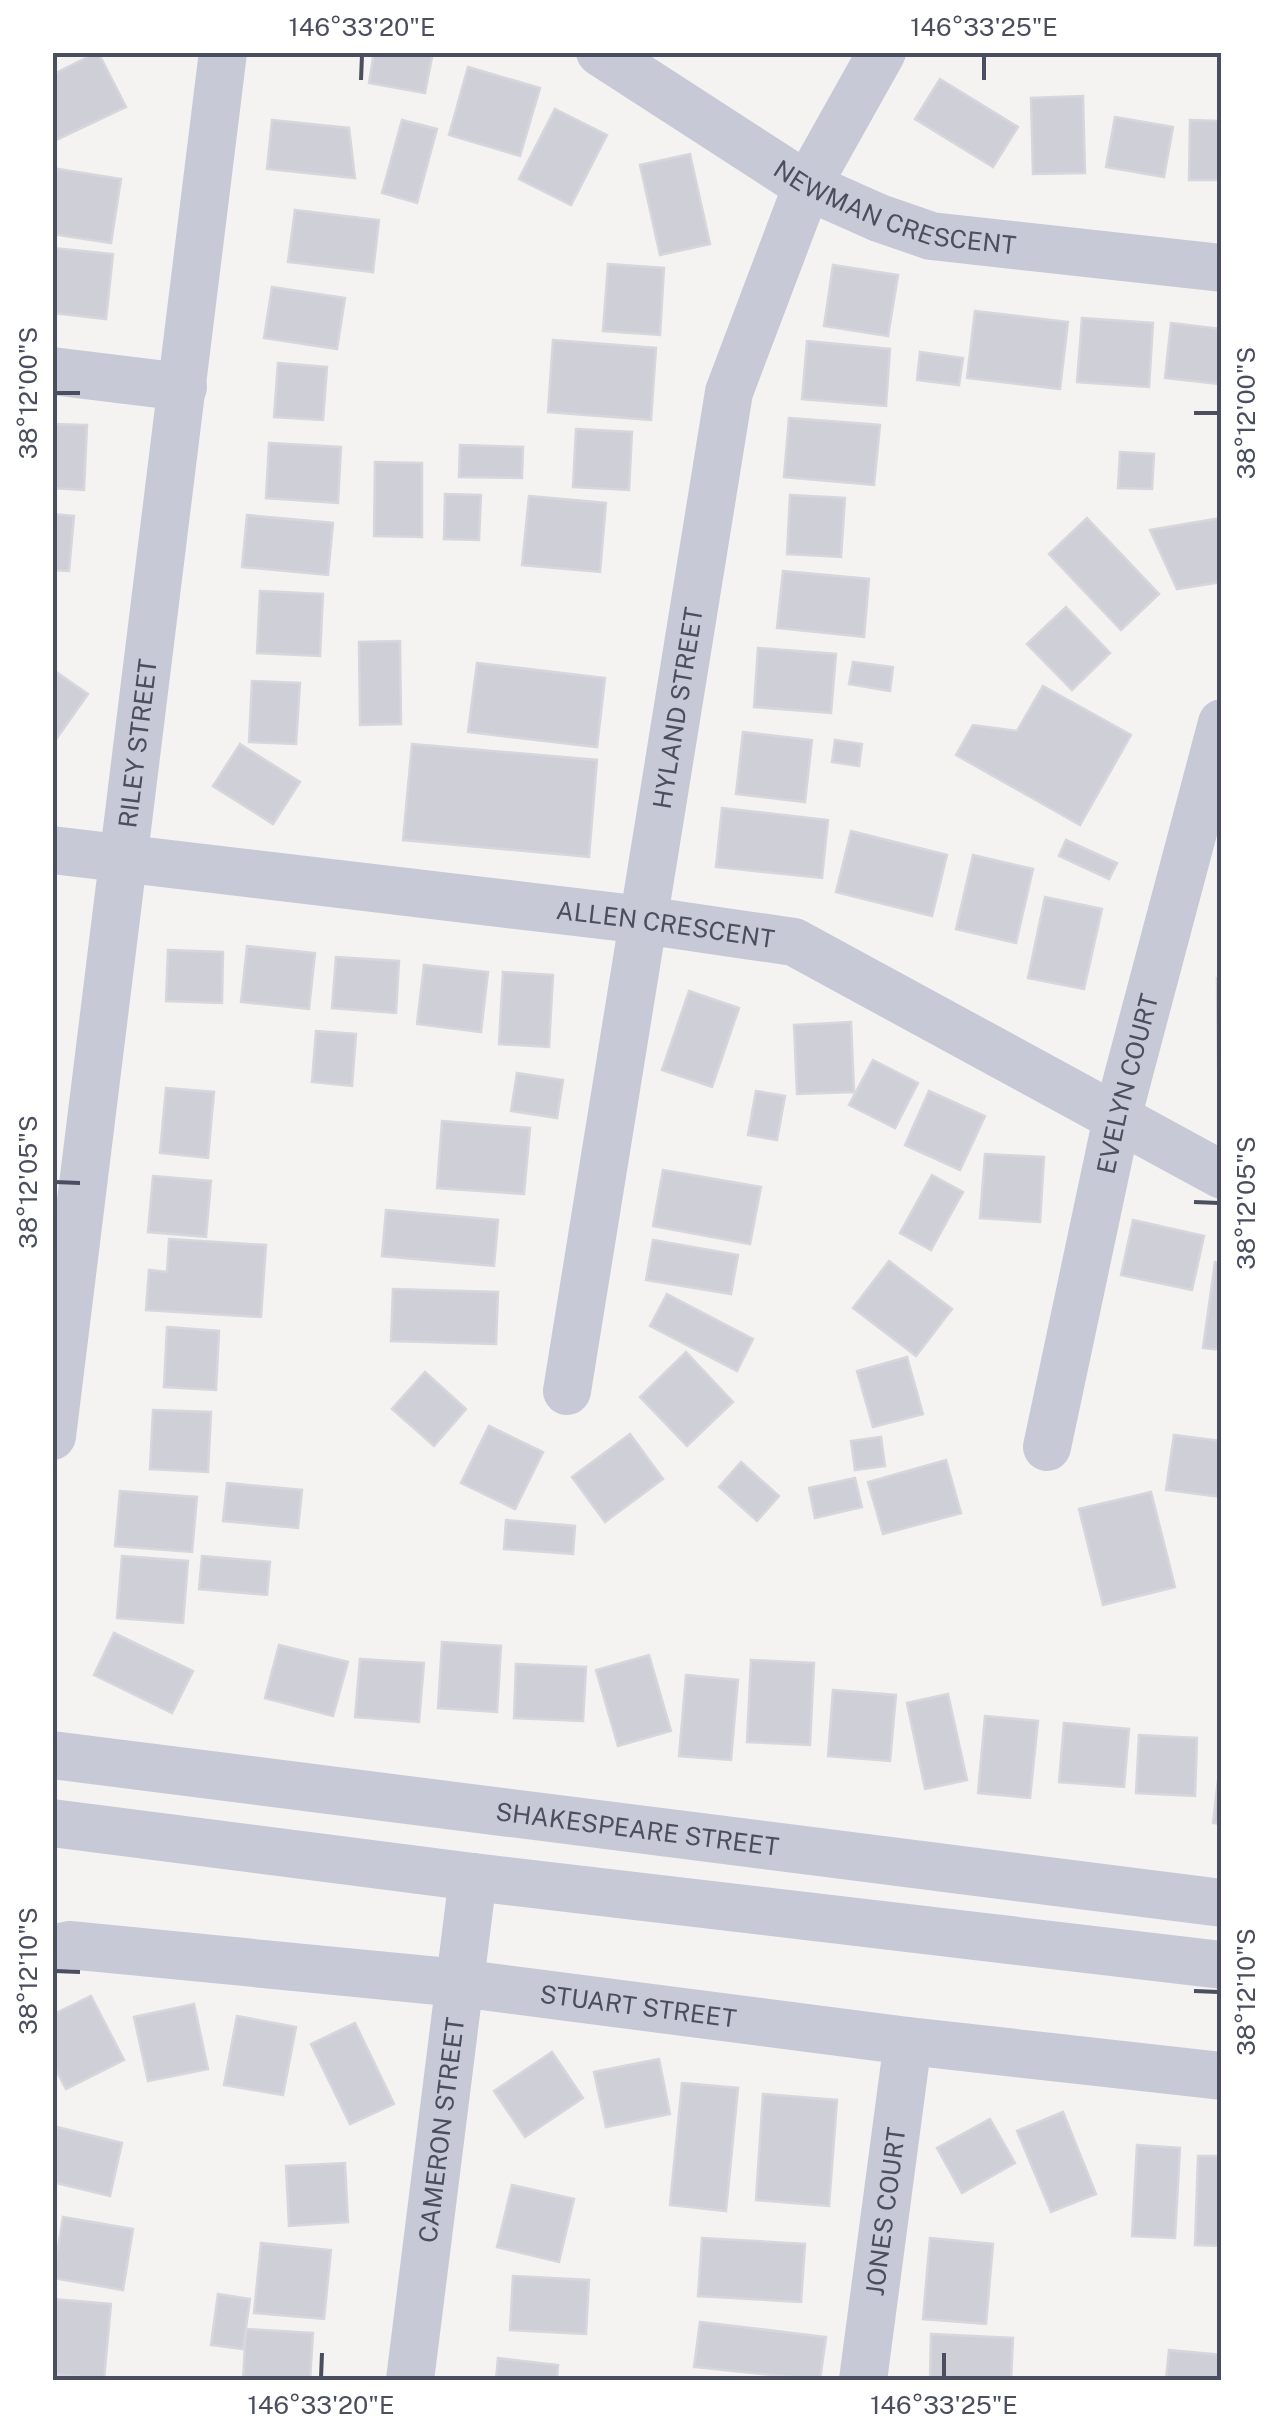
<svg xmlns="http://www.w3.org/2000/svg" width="1274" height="2433" font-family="'Public Sans',sans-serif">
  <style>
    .building { fill: #cfd0d7; stroke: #d7d6dd; stroke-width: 2.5 }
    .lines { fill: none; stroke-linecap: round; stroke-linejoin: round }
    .minor { stroke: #c7c9d6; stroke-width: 48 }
    .ticks { fill: none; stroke: #4a4e5f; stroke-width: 4 }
    .labels { text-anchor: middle; stroke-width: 8; stroke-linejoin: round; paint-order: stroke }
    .street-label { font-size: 25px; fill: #4a4e5f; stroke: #fff }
    .neatline { fill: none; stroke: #4a4e5f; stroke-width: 4 }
    .ticks-label { font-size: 25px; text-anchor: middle; fill: #4a4e5f }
  </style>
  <rect width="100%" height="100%" fill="#f4f3f2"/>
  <path class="building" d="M98,52L126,107L52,142V75Z
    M374,52H433L425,93L369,83Z
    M468,67L540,88L520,156L449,135Z
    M940,79L1018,127L993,167L915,119Z
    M1083,96L1085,173L1033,174L1031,98Z
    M555,109L607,135L571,205L519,179Z
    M1115,117L1173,127L1164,177L1106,167Z
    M272,120L349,128L355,178L267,169Z
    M402,120L437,129L417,203L382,193Z
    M1190,120L1222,121V180H1189Z
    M690,154L710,244L660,255L640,165Z
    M52,168L121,179L111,243L52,234Z
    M295,210L379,220L373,272L288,262Z
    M53,248L113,254L106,319L52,313Z
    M608,264L664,268L660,335L603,331Z
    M833,265L898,275L888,336L824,326Z
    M272,287L345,298L337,349L264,338Z
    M975,311L1068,322L1060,389L967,378Z
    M1082,318L1153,323L1149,387L1077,382Z
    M1171,323L1222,329L1220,384L1165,378Z
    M553,340L656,348L651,420L548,412Z
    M807,341L890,349L886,406L802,399Z
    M920,352L963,358L959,385L917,380Z
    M278,363L327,367L323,420L274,417Z
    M789,418L880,425L874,485L784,477Z
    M52,424L87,425L84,490L52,488Z
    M576,429L632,432L629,490L573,487Z
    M269,443L341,447L338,503L266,498Z
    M460,445L523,447L522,478L459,477Z
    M1120,452L1154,454L1152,489L1118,488Z
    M375,462L422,463V537L374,536Z
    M445,494L481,495L479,540L444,539Z
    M790,495L845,498L841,557L787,554Z
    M529,496L606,503L600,572L522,565Z
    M52,514L74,516L69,571L52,570Z
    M247,515L333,523L328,575L242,567Z
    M1087,518L1159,594L1121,630L1049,554Z
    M1221,518L1222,582L1177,589L1150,530Z
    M783,571L869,579L864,637L777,628Z
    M260,591L323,594L320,656L257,653Z
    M1066,607L1110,653L1072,690L1027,644Z
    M400,641L401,724L360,725L359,642Z
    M758,648L836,654L831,713L754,707Z
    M853,662L893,667L890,691L849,684Z
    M477,663L605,678L597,747L468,732Z
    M52,669L88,694L52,745Z
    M252,681L300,683L296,744L249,742Z
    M1043,686L1131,735L1080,825L956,755L973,725L1017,731Z
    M743,732L812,740L805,802L736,794Z
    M835,740L862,744L859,766L832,762Z
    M240,744L300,782L273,824L213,786Z
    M412,744L597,760L589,857L403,840Z
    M722,808L828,820L822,878L716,867Z
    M851,831L947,855L932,916L836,892Z
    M1066,840L1117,863L1109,879L1059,856Z
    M973,855L1033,869L1016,943L956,929Z
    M1045,897L1102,909L1084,989L1028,978Z
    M247,946L315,953L309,1009L241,1002Z
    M168,950L223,952L222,1003L166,1001Z
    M336,957L399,961L396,1013L332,1008Z
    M424,965L488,972L481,1032L417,1024Z
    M503,972L553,975L549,1047L499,1044Z
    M1217,978H1222V1069H1218Z
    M689,991L739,1008L712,1087L662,1070Z
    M851,1022L854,1092L797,1094L794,1025Z
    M316,1031L356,1034L352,1086L312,1082Z
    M873,1060L918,1083L895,1128L849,1105Z
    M517,1073L563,1080L557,1118L511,1111Z
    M166,1088L214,1092L208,1158L160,1153Z
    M756,1091L785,1096L777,1140L748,1135Z
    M929,1091L985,1116L960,1170L905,1145Z
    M442,1121L530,1128L524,1194L437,1188Z
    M985,1154L1044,1157L1040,1222L980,1218Z
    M663,1170L761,1187L750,1244L653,1226Z
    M932,1175L963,1192L931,1250L900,1233Z
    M153,1176L211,1181L206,1237L148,1232Z
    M386,1210L498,1220L494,1266L382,1256Z
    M1133,1220L1204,1236L1192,1290L1121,1275Z
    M169,1239L266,1245L261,1317L146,1310L149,1270L167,1272Z
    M653,1240L738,1255L731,1294L646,1280Z
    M889,1261L952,1309L916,1356L853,1308Z
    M1215,1262L1222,1263V1350L1203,1348Z
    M393,1289L498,1292L496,1344L391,1341Z
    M667,1294L753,1339L737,1371L650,1326Z
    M167,1327L219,1331L216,1390L164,1387Z
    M686,1352L733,1402L687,1446L640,1397Z
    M907,1357L923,1414L873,1427L857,1371Z
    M425,1372L466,1409L434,1446L392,1409Z
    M153,1410L211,1412L208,1472L150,1469Z
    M489,1426L543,1452L515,1509L461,1483Z
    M630,1434L663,1479L605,1522L572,1477Z
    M1174,1435L1222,1441V1497L1166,1490Z
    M881,1437L885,1466L855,1470L851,1441Z
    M946,1460L961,1513L883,1534L868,1482Z
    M741,1462L779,1496L757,1521L719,1487Z
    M855,1478L862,1507L815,1518L809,1488Z
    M227,1483L302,1490L298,1528L223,1521Z
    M120,1491L197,1497L192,1552L115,1546Z
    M1151,1492L1175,1587L1103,1605L1079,1509Z
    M506,1520L575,1526L573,1554L504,1549Z
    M122,1556L188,1561L183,1623L117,1618Z
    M202,1556L270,1562L267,1595L199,1589Z
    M114,1633L193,1671L172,1713L94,1675Z
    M442,1642L501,1646L497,1712L438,1708Z
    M279,1645L348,1662L333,1716L265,1698Z
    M649,1655L671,1731L618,1746L596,1670Z
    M360,1659L424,1663L419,1722L355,1717Z
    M751,1660L814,1663L810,1745L747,1742Z
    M516,1664L586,1667L583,1721L514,1718Z
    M686,1675L738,1680L731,1760L679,1756Z
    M833,1690L896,1695L890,1761L828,1756Z
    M948,1694L967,1780L925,1789L907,1703Z
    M985,1716L1038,1721L1030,1798L978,1793Z
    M1064,1723L1129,1729L1124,1787L1059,1782Z
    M1139,1735L1197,1738L1195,1796L1136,1793Z
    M1222,1745V1824L1213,1823Z
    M91,1996L124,2060L66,2089L52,2062V2015Z
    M194,2004L208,2069L148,2081L134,2017Z
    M237,2016L296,2027L283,2095L224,2085Z
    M355,2023L394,2104L350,2124L311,2044Z
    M552,2052L583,2098L525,2137L494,2091Z
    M659,2059L670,2114L606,2127L594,2072Z
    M682,2083L738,2088L726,2211L670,2205Z
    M763,2094L837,2100L829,2206L756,2200Z
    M1063,2112L1096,2194L1051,2212L1017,2131Z
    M990,2119L1015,2163L962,2193L937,2148Z
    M57,2127L122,2143L110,2196L52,2182V2145Z
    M1137,2145L1180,2148L1175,2238L1132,2236Z
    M1198,2156H1222V2246L1195,2245Z
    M345,2163L348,2222L289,2226L286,2166Z
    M512,2185L574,2199L559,2262L497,2247Z
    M63,2217L133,2229L123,2290L53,2278Z
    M702,2238L805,2244L801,2302L698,2296Z
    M930,2238L993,2244L986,2324L923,2319Z
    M261,2243L331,2250L324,2319L254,2313Z
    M513,2276L589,2280L586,2334L510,2330Z
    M218,2294L250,2299L243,2349L211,2345Z
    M53,2299L111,2304L104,2379L52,2374Z
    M700,2322L826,2337L820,2380L694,2367Z
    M246,2329L313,2333L310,2380H243Z
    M931,2334L1013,2338L1011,2380H930Z
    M1169,2350L1222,2355V2380H1166Z
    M498,2358L558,2365L557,2380H496Z"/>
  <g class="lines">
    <g class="minor">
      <path id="s1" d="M600,52L807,186L879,218L931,236L1222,268"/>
      <path d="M52,371L183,387"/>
      <path id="s2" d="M52,850L643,920L794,942L1222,1175"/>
      <path id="s3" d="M567,1391L729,392L807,186L882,52"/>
      <path id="s4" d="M52,1436L223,52"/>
      <path id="s5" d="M1047,1447L1117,1118L1222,723"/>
      <path id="s6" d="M52,1755L1222,1903"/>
      <path d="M52,1823L473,1877L1222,1965"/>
      <path id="s7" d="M52,1949L69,1945L459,1983L908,2041L1222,2076"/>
      <path id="s8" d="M410,2380L473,1877"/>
      <path id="s9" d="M863,2380L908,2041"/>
    </g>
  </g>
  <path class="ticks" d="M361,80L362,55M984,80V55M55,393H80M1194,413H1219M55,1182L80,1183M1194,1202L1219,1203M55,1971L80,1972M1194,1991L1219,1992M321,2378L322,2353M944,2378V2353"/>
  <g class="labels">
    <g class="street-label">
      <text dy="9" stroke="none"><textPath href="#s1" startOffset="338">NEWMAN CRESCENT</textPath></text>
      <text dy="9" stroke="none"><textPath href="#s3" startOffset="692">HYLAND STREET</textPath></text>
      <text dy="9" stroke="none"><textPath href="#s4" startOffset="698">RILEY STREET</textPath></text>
      <text dy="9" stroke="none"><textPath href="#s2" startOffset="618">ALLEN CRESCENT</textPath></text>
      <text dy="9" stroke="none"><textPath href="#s5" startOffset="372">EVELYN COURT</textPath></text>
      <text dy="9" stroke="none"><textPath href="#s6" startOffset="590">SHAKESPEARE STREET</textPath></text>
      <text dy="9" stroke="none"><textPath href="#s7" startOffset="590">STUART STREET</textPath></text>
      <text dy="9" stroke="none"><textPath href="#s8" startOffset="252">CAMERON STREET</textPath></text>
      <text dy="9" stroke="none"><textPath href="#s9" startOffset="170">JONES COURT</textPath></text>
    </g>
  </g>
  <rect width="1274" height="2433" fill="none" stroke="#ffffff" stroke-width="110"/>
  <rect x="55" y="55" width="1164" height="2323" class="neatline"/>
  <g class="ticks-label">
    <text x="362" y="36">146°33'20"E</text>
    <text x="984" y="36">146°33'25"E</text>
    <text transform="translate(28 393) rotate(-90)" y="9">38°12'00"S</text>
    <text transform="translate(1246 413) rotate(-90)" y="9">38°12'00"S</text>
    <text transform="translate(28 1182) rotate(-90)" y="9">38°12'05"S</text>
    <text transform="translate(1246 1203) rotate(-90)" y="9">38°12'05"S</text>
    <text transform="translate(28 1971) rotate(-90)" y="9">38°12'10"S</text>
    <text transform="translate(1246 1992) rotate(-90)" y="9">38°12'10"S</text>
    <text x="321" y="2414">146°33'20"E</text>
    <text x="944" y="2414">146°33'25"E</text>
  </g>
</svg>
